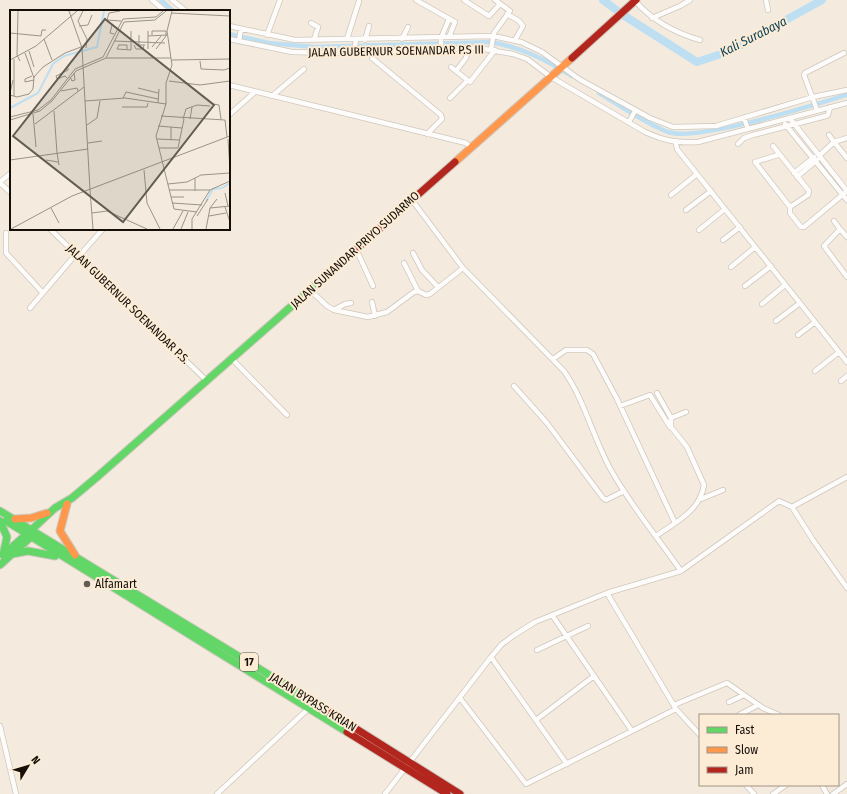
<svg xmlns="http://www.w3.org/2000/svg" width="847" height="794" font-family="'Fira Sans Condensed',sans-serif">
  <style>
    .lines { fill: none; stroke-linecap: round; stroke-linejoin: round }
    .canal { stroke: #bedff1; stroke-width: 4.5 }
    .river { stroke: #bedff1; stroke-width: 8 }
    .street-casing { stroke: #cec7bd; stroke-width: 6 }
    .fast-casing { stroke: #cec7bd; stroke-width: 9 }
    .slow-casing { stroke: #cec7bd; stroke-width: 9 }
    .jam-casing { stroke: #cec7bd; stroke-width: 9 }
    .street { stroke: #fdfcfa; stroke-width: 4.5 }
    .fast { stroke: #63d668; stroke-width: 7 }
    .slow { stroke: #ff974d; stroke-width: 7 }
    .jam { stroke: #b3261e; stroke-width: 7 }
    .poi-dot { fill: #635c53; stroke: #fdecd5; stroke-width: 1.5 }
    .labels { text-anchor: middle; stroke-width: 4; stroke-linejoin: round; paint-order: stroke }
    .shield { fill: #fdecd5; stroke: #5b5146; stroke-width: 1 }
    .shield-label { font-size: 11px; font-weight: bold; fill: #150f08 }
    .street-label { font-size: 12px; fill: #150f08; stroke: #fdecd5 }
    .poi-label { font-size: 12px; fill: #150f08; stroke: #fdecd5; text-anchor: start }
    .water-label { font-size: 13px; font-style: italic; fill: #0a415a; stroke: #fdecd5 }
    .inset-river { fill: none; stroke: #bedff1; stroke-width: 2 }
    .inset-road { fill: none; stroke: #9b9388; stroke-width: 1 }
    .view { fill: #635c53; fill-opacity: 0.15; stroke: #635c53; stroke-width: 2 }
    .inset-edge { fill: none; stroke: #150f08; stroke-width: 2 }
  </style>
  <rect width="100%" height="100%" fill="#f4ebde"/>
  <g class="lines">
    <path class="canal" d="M161,0L173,11
      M229,34L269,43L315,47L492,42C525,49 544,59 572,76
      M599,93C621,106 644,123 668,132C698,142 812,105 847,95"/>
    <path class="river" d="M603,0L623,15L697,62L730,51L822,0"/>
    <g class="street-casing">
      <path id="street" d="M152,0L165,11
        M172,0L186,11
        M416,0L455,22L449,37
        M464,0L489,16L500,4
        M766,0L768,10
        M635,1C652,20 675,33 700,40
        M507,14L519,21L523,26L515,40
        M652,18L680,6L690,0
        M311,23L318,27L314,40
        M229,26L295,40L493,36L521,42L542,52L579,79L608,95L650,118L673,127L716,126L813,97L847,90
        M267,35L280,0
        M229,39L292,52L330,53L478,48L513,54L527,59L551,77L645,132C665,141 676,143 698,142L847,103
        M347,39L359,1
        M402,39L408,27
        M365,40L369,26
        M239,41L241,29
        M468,48L466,58L456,71L470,82L495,50
        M491,49L494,33L510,11L495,0
        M441,50V38L449,19
        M354,52L356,40
        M373,52L372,58L441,115L442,119L427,134
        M451,67L456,71
        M229,85L466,143L471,148
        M272,96L304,69
        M450,98L467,81
        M817,110L804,75L805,73L844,53
        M229,115L255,92
        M744,118L748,129
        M792,121L847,191
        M629,122L635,111
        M785,124L847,200
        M847,138L834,142L847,158
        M676,143L677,149L847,362
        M738,144L744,138L753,135L826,116L828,115L830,107
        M773,146L809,191L808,195L790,207
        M778,155L755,162L790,207V213L801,227H804L847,191
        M820,155L834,142L829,135
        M794,173L814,157
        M797,177L817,160
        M0,182L11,173
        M0,183L11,193
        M671,195L697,174
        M412,200L463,268L564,371C585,401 593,438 611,470C631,506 658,538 681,571
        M686,210L711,191
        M834,221L840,229L824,246L847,277
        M50,229L206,380
        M840,229L847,237
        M699,230L725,209
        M6,233V253L42,292
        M723,240L740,227
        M356,249L373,286
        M413,253L422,270L438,287
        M79,256L103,229
        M404,263L418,291
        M731,267L755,247
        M745,286L771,266
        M310,290L327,306L334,310L368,317L387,312L414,292L418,291L426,295L430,294L463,268
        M372,302L375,316
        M762,304L785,285
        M30,308L76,254
        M334,310L345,304L351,303
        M776,321L800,303
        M798,335L815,322
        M231,358L287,415
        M553,359L566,350H587L593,354L617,399L675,523
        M815,371L839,352
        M841,381L847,376
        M514,386L547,423L603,498L606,500L624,491
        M620,406L650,395L670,427
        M671,418L686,412
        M701,499L723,490
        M792,507L813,540L847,588
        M656,536C676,522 700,511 704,485L687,447L671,427V418L657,393
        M607,593L676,709L700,735
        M552,615L632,731
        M537,650L588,626
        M491,657L567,764
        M460,698L526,784L676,709
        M729,702L744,695
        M674,705L727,683L763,708L779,715
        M739,715L758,705
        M536,720L594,676
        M0,726L16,794
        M746,785L754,794
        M822,785L827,794
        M217,794L309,708
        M385,794L491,657L502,644L513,636L535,622L607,593L681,571L779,501L792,507L847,477
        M773,794L786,785
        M833,794L847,784"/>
    </g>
    <g class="fast-casing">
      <path id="fast" d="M0,511L307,698
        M0,521L7,537L3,555
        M6,521L347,732
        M27,534L55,508L72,498L97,477L319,282
        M12,554L28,551L55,556
        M3,555L27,534
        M0,565L31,537"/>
    </g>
    <g class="slow-casing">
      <path id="slow" d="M455,162L572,58
        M67,504L60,531L75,555
        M15,519L31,518L47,513"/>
    </g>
    <g class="jam-casing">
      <path id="jam" d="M572,58L636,0
        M319,282L455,162
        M307,698L460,794
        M347,732L447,794"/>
    </g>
    <use href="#street" class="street"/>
    <use href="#fast" class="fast"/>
    <use href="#slow" class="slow"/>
    <use href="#jam" class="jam"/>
  </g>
  <circle class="poi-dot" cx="87" cy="584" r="4"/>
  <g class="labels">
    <rect class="shield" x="240" y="653" width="18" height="18" rx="3"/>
    <g class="shield-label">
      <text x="249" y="666">17</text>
    </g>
    <g class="street-label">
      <text transform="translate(396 51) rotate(-1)" y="4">JALAN GUBERNUR SOENANDAR P.S III</text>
      <text transform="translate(355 250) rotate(-42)" y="4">JALAN SUNANDAR PRIYO SUDARMO</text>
      <text transform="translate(128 304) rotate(44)" y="4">JALAN GUBERNUR SOENANDAR P.S.</text>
      <text transform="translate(313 702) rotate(32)" y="4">JALAN BYPASS KRIAN</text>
    </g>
    <g class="poi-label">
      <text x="95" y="588">Alfamart</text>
    </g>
    <g class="water-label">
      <text transform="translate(753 36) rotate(-27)" y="5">Kali Surabaya</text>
    </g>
  </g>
  <g transform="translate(10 10)">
    <rect width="220" height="220" fill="#f4ebde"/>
    <path class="inset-river" d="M0,98L28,83L43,54L54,46L87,37L94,1M196,191L203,179L212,178L220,173"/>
    <path class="inset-road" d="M8,1L7,45L10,51M59,1L72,38L80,180M73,1L68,11L77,29L76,38M110,1L99,3L97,10L111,11M162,1L157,21L162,55L156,73V94L146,126L164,199L187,202M161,3L220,6M102,15L100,23L104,24M69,16L78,15L82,5M138,21V39M0,23L31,26L32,20H36M129,25V35H135M142,25V21H156V26L146,39M138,26L157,25M34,29L42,50M104,31L155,33M108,35H117V39M109,35L107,39L121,40V21M124,35L126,39H133L134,35M142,37L151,26M19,41L24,57M15,43L24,68M96,48H161M0,50L26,36L67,1M162,50L220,49M190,51L191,59L214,60L220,58M22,66L15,69V72L24,70M60,67L62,71L65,70L64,63M57,68L55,66L47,69L46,66L58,60V58M159,71L190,75L220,71M128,78L148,83M51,81L67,78L68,81M0,83L3,70M0,85L7,87L19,84L23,79L24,67L33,57L55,43L71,37M4,86V49M113,88L116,82L148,89M75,91L115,88L156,94M148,93L149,79M203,94L209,95L211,109M112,97H137L138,93M44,101L47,143M23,104L26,137M151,106L215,110L217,127M0,107L28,100L41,90L65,59L93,47L113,9L146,7L153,1M173,109L176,99L187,95L200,96M180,109L182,97M0,110L30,101L42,91L66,61L96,48L114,12L145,10L156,1M25,114L74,77M77,115L87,108L90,91M148,116L172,118M147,129L170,130M218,129L220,160M161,130V117M78,133L92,131M149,138H168L174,109M47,143L49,155M0,150L78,139M36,150L48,152M134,160L137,193L150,219M158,174L177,172L191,165L220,163M80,180L83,219M159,180H200M185,181V168M215,183L218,196M161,187H174M162,193L192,195M215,197L220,212M41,198L49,213M200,198L220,196M82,203L97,201L137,219M187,206L198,189M199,206L216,203M1,219L62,186L220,126M163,219L173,201M171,219L178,202M182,219V209L200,180L220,171M196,219L200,198L207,189"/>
    <path class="view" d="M95,9L204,95L113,212L3,126Z"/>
    <rect width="220" height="220" class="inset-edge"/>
  </g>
  <rect x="699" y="714" width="140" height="72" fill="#fdecd5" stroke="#a09483"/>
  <rect x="707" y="727" width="20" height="6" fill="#63d668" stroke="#a09483"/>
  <text x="735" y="734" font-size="12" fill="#150f08">Fast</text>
  <rect x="707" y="747" width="20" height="6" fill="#ff974d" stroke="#a09483"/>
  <text x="735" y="754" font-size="12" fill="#150f08">Slow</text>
  <rect x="707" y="767" width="20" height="6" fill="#b3261e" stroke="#a09483"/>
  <text x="735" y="774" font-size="12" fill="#150f08">Jam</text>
  <g transform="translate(28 766) rotate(52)" stroke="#fdecd5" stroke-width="3" paint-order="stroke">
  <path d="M0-3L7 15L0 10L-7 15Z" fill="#150f08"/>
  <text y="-6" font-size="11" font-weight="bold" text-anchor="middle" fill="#150f08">N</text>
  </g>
</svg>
